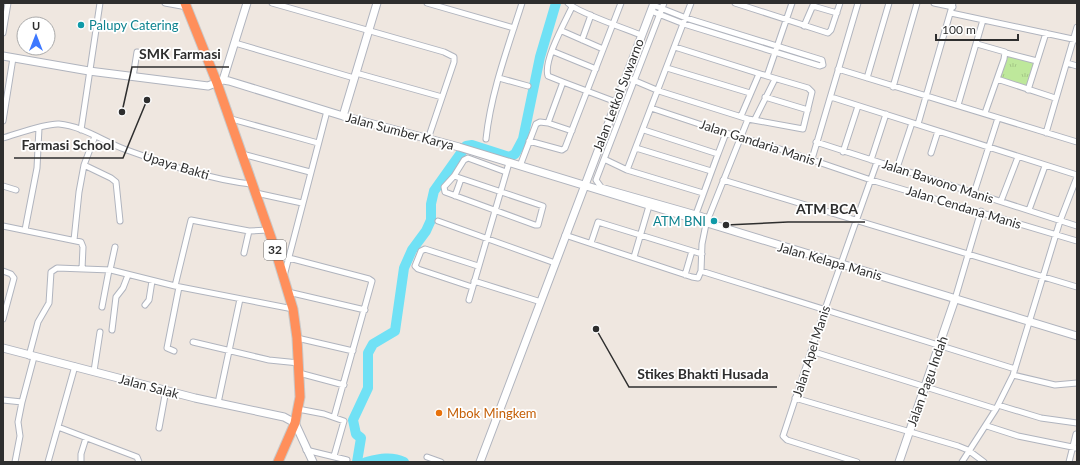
<svg xmlns="http://www.w3.org/2000/svg" width="1080" height="465" font-family="Lato,sans-serif">
  <style>
    .grass { fill: url(#grass-tufts) }
    .lines { fill: none; stroke-linecap: round; stroke-linejoin: round }
    .river { stroke: #70e1f5; stroke-width: 10 }
    .street-casing { stroke: #b0b4be; stroke-width: 7 }
    .secondary-casing { stroke: #b0b4be; stroke-width: 9 }
    .highway-casing { stroke: #c9c9c9; stroke-width: 11 }
    .street { stroke: #fff; stroke-width: 5 }
    .secondary { stroke: #fff; stroke-width: 7 }
    .highway { stroke: #ff8f5b; stroke-width: 9 }
    .culture-dot { fill: #0f9aa8; stroke: #fff; stroke-width: 1.5 }
    .food-dot { fill: #e8710a; stroke: #fff; stroke-width: 1.5 }
    .labels { text-anchor: middle; stroke-width: 3.5; stroke-linejoin: round; paint-order: stroke }
    .shield { fill: #fff; stroke: #6d6d6d; stroke-width: 1 }
    .shield-label { font-size: 12px; font-weight: bold; fill: #2e2e2e }
    .culture-label { font-size: 13px; fill: #0d838f; stroke: #fff; text-anchor: start }
    .street-label { font-size: 13px; fill: #2e2e2e; stroke: #fff }
    .food-label { font-size: 13px; fill: #c56008; stroke: #fff; text-anchor: start }
    .leader { fill: none; stroke: #2e2e2e; stroke-width: 1.5 }
    .callout-dot { fill: #2e2e2e; stroke: #fff; stroke-width: 1.5 }
    .callout-label { font-size: 14px; text-anchor: middle; font-weight: bold; fill: #2e2e2e; stroke: #fff; stroke-width: 3.5; stroke-linejoin: round; paint-order: stroke }
  </style>
  <defs>
    <pattern id="grass-tufts" width="24" height="20" patternUnits="userSpaceOnUse"><rect width="24" height="20" fill="#bee89b"/><path d="M3 7l-1-3M5 7V3M7 7l1-3M15 17l-1-3M17 17v-4M19 17l1-3" fill="none" stroke="#a4c786"/></pattern>
  </defs>
  <rect width="100%" height="100%" fill="#efe7e0"/>
  <path class="grass" d="M1007,55L1035,61L1028,87L999,78Z"/>
  <g class="lines">
    <path class="river" d="M357,462L361,438L356,434L353,420L368,388V353L373,344L395,331L404,268L412,250L426,231L431,220V204L434,191L466,146L472,145L509,157L515,154L523,139L540,57L556,3
      M366,462C379,459 391,456 404,462"/>
    <g class="street-casing">
      <path id="street" d="M165,3L187,7
        M272,3L444,52L454,57V62L428,139
        M427,3L514,28
        M568,3C576,12 626,29 641,35
        M664,3L596,180L601,187L696,214
        M735,3L828,33L831,30L840,3
        M934,3L953,7
        M813,6L837,13
        M651,11L684,24L820,66L823,65L822,60L686,18L653,5
        M951,13L1077,40
        M804,26L814,3
        M562,31L603,49
        M3,33L8,3
        M582,40L591,15
        M235,43L354,78
        M977,44L1005,52L1004,59L985,113
        M675,47L767,76L792,3
        M552,51L596,69
        M1006,53L1037,61
        M1067,63L1077,66
        M667,68L750,93
        M838,69L1077,142
        M356,73L442,97
        M133,77L137,52
        M626,77L659,91L748,119L803,129L812,92L808,88L767,76
        M499,78L528,86
        M867,78L889,3
        M997,79L1055,98
        M563,82L548,76C543,61 565,22 572,7
        M893,87L917,3
        M1028,90L1046,33
        M765,97L808,110
        M831,97L1077,175
        M958,105L983,20
        M651,108L726,133L780,149L871,180L1077,241
        M741,116L759,74
        M228,118L318,143
        M755,119L775,79
        M3,121L13,58
        M548,123L572,131
        M918,124L953,3
        M81,130L100,3
        M644,130L718,154L696,214L709,218
        M1046,133L1077,27
        M3,138C17,134 46,123 59,124C82,126 103,141 124,149C163,163 210,180 251,184
        M486,139C491,92 508,47 522,3
        M529,141L562,150L565,148L621,3
        M816,142L1077,226
        M636,148L711,171
        M843,152L858,106
        M931,153L938,131
        M242,154L310,172
        M718,154L726,133
        M604,159L627,170L703,193
        M812,159L858,3
        M871,160L886,114
        M84,165L111,178L116,182L120,221
        M520,166L536,124L540,122L548,123L563,82L616,102
        M897,168L912,123
        M627,170L691,3
        M454,176L444,187L445,192L535,225H538L543,206L454,176L464,160L468,158L506,172
        M723,180L1077,287
        M3,186L16,190
        M256,193L302,203
        M974,193L998,118
        M455,196L461,179
        M1001,201L1018,157
        M1029,210L1045,166
        M438,221L555,263
        M3,226L81,242L83,247L82,269
        M25,230L37,168L39,128
        M565,235L692,277L698,278L701,271L702,244L706,224L748,119
        M74,240L79,192L84,165L95,136
        M591,243L598,222L702,254
        M244,253L249,231
        M634,257L649,206
        M277,258H289L369,279L372,281L334,417
        M110,270L115,247
        M3,271L11,274L14,278L3,319
        M701,271L1015,369
        M685,275L692,251
        M284,276L327,111
        M474,281L541,302
        M175,286L191,220L249,231L268,230
        M472,287L418,269L415,266L421,251L425,249L478,266
        M288,292L365,310
        M955,299L981,211
        M469,300L509,163
        M145,305L149,300L152,281
        M102,307L109,270
        M112,330L116,297L123,288L128,275
        M297,338L353,351
        M193,342L269,360L299,363
        M174,351L167,348L179,287
        M811,351L996,409
        M29,356L38,322L49,303L51,272L57,268L111,270L175,286L293,309
        M94,371L100,332
        M299,373L344,385
        M1013,375L1055,385L1077,383
        M795,398L958,446L968,450L984,462
        M3,400L22,402L34,357
        M218,403L240,299
        M998,405L1041,418L1077,423
        M298,409L324,414L344,421L334,456
        M987,426L1018,436L1077,448
        M58,427L137,457L139,462
        M159,428L166,390
        M306,450L347,460
        M427,457L441,462
        M15,462L20,436L18,422L22,402
        M48,462L75,366
        M81,462V454L86,438
        M857,462L787,440L783,436L825,309L877,162
        M962,462L996,409L1013,375L1060,221L1077,177
        M1069,462L1076,434"/>
    </g>
    <g class="secondary-casing">
      <path id="secondary" d="M3,56L89,71L208,86L223,80L229,81L343,116L459,147L1077,336
        M223,80L247,3
        M343,116L377,3
        M3,348L195,398L284,417L295,423L313,462
        M480,462L654,3
        M899,462L955,299"/>
    </g>
    <g class="highway-casing">
      <path id="highway" d="M185,3L217,83L274,246L293,309L297,338L300,397L295,423L278,462"/>
    </g>
    <use href="#street" class="street"/>
    <use href="#secondary" class="secondary"/>
    <use href="#highway" class="highway"/>
  </g>
  <g class="culture-dot">
    <circle cx="81" cy="25" r="4"/>
    <circle cx="714" cy="221" r="4"/>
  </g>
  <circle class="food-dot" cx="439" cy="413" r="4"/>
  <g class="labels">
    <rect class="shield" x="264" y="240" width="22" height="20" rx="3"/>
    <g class="shield-label">
      <text x="275" y="254">32</text>
    </g>
    <g class="culture-label">
      <text x="89" y="30">Palupy Catering</text>
      <text x="706" y="226" text-anchor="end">ATM BNI</text>
    </g>
    <g class="street-label">
      <text transform="translate(618 95) rotate(-69)" y="5">Jalan Letkol Suwarno</text>
      <text transform="translate(400 131) rotate(15)" y="5">Jalan Sumber Karya</text>
      <text transform="translate(761 143) rotate(18)" y="5">Jalan Gandaria Manis I</text>
      <text transform="translate(176 165) rotate(17)" y="5">Upaya Bakti</text>
      <text transform="translate(938 181) rotate(18)" y="5">Jalan Bawono Manis</text>
      <text transform="translate(964 207) rotate(17)" y="5">Jalan Cendana Manis</text>
      <text transform="translate(830 261) rotate(16)" y="5">Jalan Kelapa Manis</text>
      <text transform="translate(811 351) rotate(-72)" y="5">Jalan Apel Manis</text>
      <text transform="translate(927 381) rotate(-70)" y="5">Jalan Pagu Indah</text>
      <text transform="translate(149 386) rotate(15)" y="5">Jalan Salak</text>
    </g>
    <g class="food-label">
      <text x="447" y="418">Mbok Mingkem</text>
    </g>
  </g>
  <path class="leader" d="M122 112L132 67H229M147 100L123 158H14M726 225L788 222H865M596 329L629 387H777"/>
  <g class="callout-dot">
    <circle cx="122" cy="112" r="4"/>
    <circle cx="147" cy="100" r="4"/>
    <circle cx="726" cy="225" r="4"/>
    <circle cx="596" cy="329" r="4"/>
  </g>
  <g class="callout-label">
    <text x="180" y="59">SMK Farmasi</text>
    <text x="68" y="150">Farmasi School</text>
    <text x="827" y="214">ATM BCA</text>
    <text x="703" y="379">Stikes Bhakti Husada</text>
  </g>
  <rect width="1080" height="465" fill="none" stroke="#2e2e2e" stroke-width="8"/>
  <g transform="translate(36 36)"><circle r="19" fill="#ffffff" stroke="#ababab"/>
  <path d="M0-3L7 15L0 10L-7 15Z" fill="#3d78ff"/>
  <text y="-6" font-size="11" font-weight="bold" text-anchor="middle" fill="#2e2e2e">U</text>
  </g>
  <path d="M936 34v6h82v-6" fill="none" stroke="#2e2e2e" stroke-width="2"/>
  <text x="942" y="34" font-size="12" fill="#2e2e2e" stroke="#ffffff" stroke-width="3" paint-order="stroke">100 m</text>
</svg>
